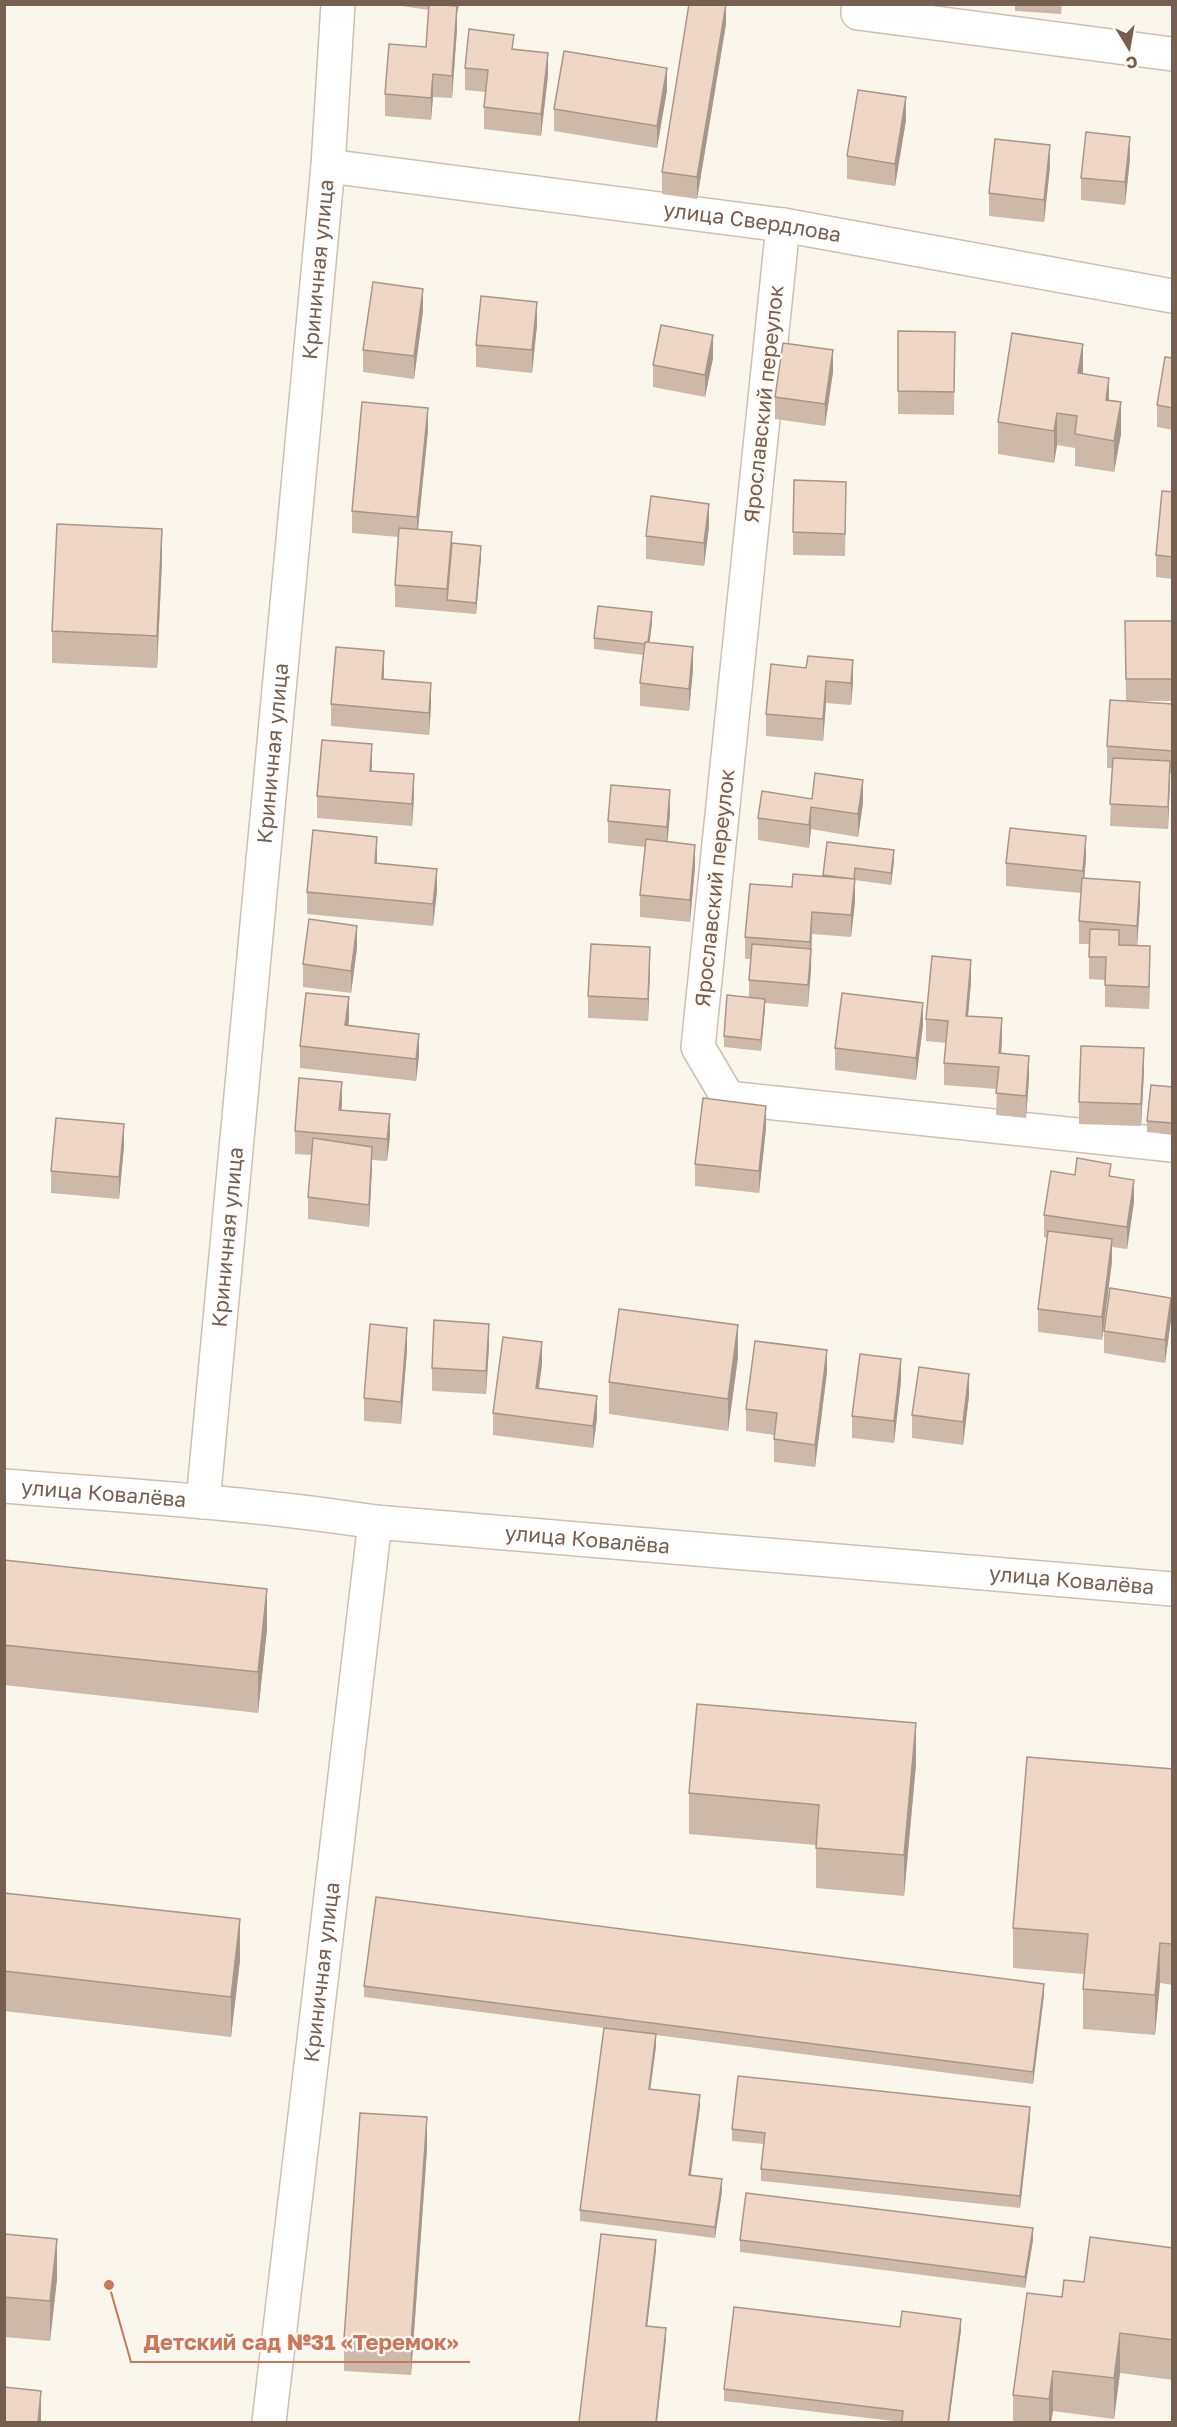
<svg xmlns="http://www.w3.org/2000/svg" width="1177" height="2427" font-family="'Golos Text',sans-serif">
  <style>
    .lines { fill: none; stroke-linecap: round; stroke-linejoin: round }
    .minor-casing { stroke: #cdbfb2; stroke-width: 36 }
    .minor { stroke: #fff; stroke-width: 33 }
    .wall { fill: #cdb9aa }
    .shaded-wall { fill: #a7968b }
    .building { fill: #eed7c6; stroke: #a7968b; stroke-width: 1.5 }
    .labels { text-anchor: middle; stroke-width: 4.5; stroke-linejoin: round; paint-order: stroke }
    .street-label { font-size: 21px; fill: #755f51; stroke: #fefaf3 }
    .leader { fill: none; stroke: #c9785c; stroke-width: 2 }
    .callout-dot { fill: #c9785c; stroke: #fefaf3; stroke-width: 2 }
    .callout-label { font-size: 22px; text-anchor: middle; font-weight: bold; fill: #c9785c; stroke: #fefaf3; stroke-width: 4.5; stroke-linejoin: round; paint-order: stroke }
  </style>
  <rect width="100%" height="100%" fill="#fbf6ec"/>
  <g class="lines">
    <g class="minor-casing">
      <g id="minor">
        <path d="M859,4L858,13L1172,54"/>
        <path id="s1" d="M328,166L783,225L1172,296"/>
        <path d="M783,225L698,1047L728,1098L1172,1145"/>
        <path id="s2" d="M4,1486C128,1496 253,1503 375,1522L1172,1589"/>
        <path id="s3" d="M203,1502L328,166L338,4"/>
        <path id="s4" d="M269,2422L375,1522"/>
      </g>
    </g>
    <use href="#minor" class="minor"/>
  </g>
  <path class="wall" d="M388,4H460L457,14V29L452,98L433,97L431,120L385,116V94L426,47L429,10Z
    M1015,4H1062L1061,14L1015,11Z
    M726,24L697,199L662,194V172Z
    M514,49L548,75L541,136L484,129V107L485,92L465,90V68Z
    M667,90L657,148L554,131V109Z
    M906,120L895,186L847,179V156Z
    M1130,159L1125,205L1081,200V178Z
    M1050,167L1044,222L989,216V193Z
    M423,311L414,379L363,372V350Z
    M537,325L532,373L476,367V345Z
    M898,331L955,332L954,415L898,414Z
    M713,358L705,397L653,387V365Z
    M1173,358V430L1157,427V405Z
    M833,372L825,426L775,419V397Z
    M1083,374L1109,400L1121,434L1114,472L1075,466V448L1057,445L1054,463L998,454V422Z
    M428,430L418,530L452,543L481,557L476,614L395,607V585L399,537L352,533V511Z
    M1173,492V579L1156,577V555Z
    M846,504L845,556L793,555V532Z
    M709,526L704,566L646,559V536Z
    M162,561L157,668L52,663V631Z
    M1125,621H1173V701H1126Z
    M652,623L649,642L693,669L689,711L640,706V683L643,655L594,649V638Z
    M771,664L853,682L851,705L826,703L823,741L766,736V714Z
    M384,673V679L431,706L429,735L331,726V704Z
    M1173,704V773H1170L1168,829L1110,826L1112,768H1107V746Z
    M372,766L371,771L414,797L412,826L317,818V796Z
    M812,799L863,803L858,837L811,829L809,848L758,840V818Z
    M670,813L667,842L695,867L690,922L640,917V895L645,847L608,843V821Z
    M827,842L894,861L891,885L855,880V902L851,937L812,934L808,1007L765,1003L761,1051L724,1047V1036L749,997V980L751,959H745V937L792,887L823,877Z
    M1086,858L1084,878L1140,904L1137,945L1150,968L1149,1009L1105,1007V980L1089,979V944H1079V921L1081,893L1006,886V863Z
    M377,859V863L437,891L433,926L307,914V892Z
    M1173,877V903H1171Z
    M357,948L351,993L303,987V964Z
    M650,969L648,1021L588,1018V996Z
    M971,982L968,1016L1002,1041L1001,1054L1029,1078L1026,1118L996,1115L997,1089L944,1085V1063L946,1043L926,1041V1019Z
    M349,1020L348,1026L419,1056L416,1081L300,1068V1046Z
    M923,1025L916,1080L835,1070V1048Z
    M1144,1071L1141,1126L1079,1124V1102Z
    M1173,1087V1135L1147,1132V1121Z
    M342,1104L341,1110L390,1136L387,1161L372,1160L369,1227L308,1219V1197L312,1155L295,1154V1131Z
    M766,1128L759,1193L695,1186V1164Z
    M124,1146L119,1199L51,1193V1171Z
    M1075,1175L1111,1177L1134,1202L1127,1249L1112,1247V1261L1102,1340L1038,1332V1309L1047,1238L1044,1237V1215Z
    M1171,1320L1165,1363L1104,1353V1331Z
    M489,1346L486,1394L432,1391V1368Z
    M407,1350L401,1424L364,1421V1398Z
    M738,1357L728,1431L609,1414V1382Z
    M542,1364L538,1389L597,1418L593,1448L493,1435V1413Z
    M827,1372L815,1467L774,1462V1435L746,1431V1409Z
    M901,1381L894,1443L852,1438V1416Z
    M969,1396L963,1445L912,1438V1415Z
    M4,1560L267,1629L258,1713L4,1685Z
    M916,1764L904,1896L816,1888V1845L689,1834V1793Z
    M1173,1769V1985L1160,1983L1155,2035L1083,2029V1989L1084,1974L1013,1968V1928Z
    M4,1893L240,1960L231,2037L4,2011Z
    M364,1986L1044,1995L1033,2084L656,2035V2046L650,2089L700,2106L691,2175L722,2191L715,2238L580,2221V2210L604,2028L364,1997Z
    M1030,2118L1020,2208L761,2181V2169L764,2144L732,2141V2129Z
    M427,2149L411,2375L344,2371V2339Z
    M4,2234L57,2279L50,2341L4,2337Z
    M740,2240H1033L1025,2288L740,2252Z
    M1173,2248V2380L1120,2373L1114,2419L1053,2411L1051,2422H1013V2395L1062,2297L1084,2282Z
    M961,2330L949,2422H902L724,2401V2389Z"/>
  <path class="shaded-wall" d="M726,4V24L697,199V177Z
    M457,6V29L452,98V76Z
    M548,53V75L541,136V114Z
    M667,68V90L657,148V126Z
    M433,74V97L431,120V98Z
    M906,97V120L895,186V164Z
    M1130,137V159L1125,205V182Z
    M1050,145V167L1044,222V200Z
    M423,289V311L414,379V356Z
    M537,302V325L532,373V350Z
    M713,335V358L705,397V375Z
    M1083,344V376L1078,373Z
    M833,350V372L825,426V404Z
    M1109,378V410L1106,400Z
    M1121,402V434L1114,472V441Z
    M428,408V430L417,539V517Z
    M1057,413V445L1054,463V431Z
    M709,504V526L704,566V543Z
    M162,529V561L157,668V636Z
    M481,546V557L476,614V603Z
    M652,612V623L648,656V644Z
    M693,647V669L689,711V689Z
    M384,651V673L382,701V679Z
    M853,660V682L851,705V683Z
    M826,681V703L823,741V719Z
    M431,683V706L429,735V713Z
    M372,744V766L370,793V771Z
    M1170,761V784L1168,829V807Z
    M414,774V797L412,826V804Z
    M863,780V803L858,837V814Z
    M670,790V813L667,849V827Z
    M811,807V829L809,848V825Z
    M1086,836V858L1083,893V871Z
    M377,837V859L375,885V863Z
    M695,845V867L690,922V900Z
    M894,850V861L891,885V873Z
    M855,868V902L851,937V915Z
    M437,869V891L433,926V904Z
    M1140,882V904L1137,948V926Z
    M812,912L811,971L808,1007L810,942Z
    M357,926V948L351,993V971Z
    M1150,946V968L1149,1009V987Z
    M650,947V969L648,1021V999Z
    M971,960V982L966,1038V1016Z
    M349,997V1020L345,1048V1025Z
    M765,999V1010L761,1051V1040Z
    M923,1003V1025L916,1080V1058Z
    M1002,1018V1041L999,1076V1053Z
    M419,1034V1056L416,1081V1059Z
    M1144,1048V1071L1141,1126V1104Z
    M1029,1056V1078L1026,1118V1096Z
    M342,1082V1104L339,1132V1110Z
    M766,1106V1128L759,1193V1171Z
    M390,1114V1136L387,1161V1139Z
    M124,1124V1146L119,1199V1177Z
    M372,1147V1169L369,1227V1205Z
    M1134,1180V1202L1127,1249V1227Z
    M1112,1239V1261L1102,1340V1317Z
    M1171,1298V1320L1165,1363V1340Z
    M489,1324V1346L486,1394V1371Z
    M738,1325V1357L728,1431V1399Z
    M407,1328V1350L401,1424V1402Z
    M542,1342V1364L536,1410V1388Z
    M827,1350V1372L815,1467V1445Z
    M901,1359V1381L894,1443V1421Z
    M969,1374V1396L963,1445V1422Z
    M597,1396V1418L593,1448V1426Z
    M267,1589V1629L258,1713V1672Z
    M916,1723V1764L904,1896V1855Z
    M240,1919V1960L231,2037V1997Z
    M1160,1943V1983L1155,2035V1995Z
    M1044,1984V1995L1033,2084V2072Z
    M656,2034V2046L649,2100V2089Z
    M700,2095V2106L689,2186V2175Z
    M1030,2107V2118L1020,2208V2196Z
    M427,2117V2149L411,2375V2343Z
    M722,2179V2191L715,2238V2227Z
    M1033,2228V2240L1025,2288V2277Z
    M57,2239V2279L50,2341V2301Z
    M656,2240V2251L646,2337V2326Z
    M961,2319V2330L949,2422H948Z
    M666,2328V2340L657,2422H656Z
    M1120,2333V2373L1114,2419V2378Z
    M1053,2371V2411L1051,2422H1049V2399Z
    M41,2391V2422H38Z"/>
  <path class="building" d="M429,4L457,6L452,76L433,74L431,98L385,94L389,44L426,47Z
    M689,4H726L697,177L662,172Z
    M469,29L514,35L512,49L548,53L541,114L484,107L488,70L465,68Z
    M564,51L667,68L657,126L554,109Z
    M858,90L906,97L895,164L847,156Z
    M1086,132L1130,137L1125,182L1081,178Z
    M995,139L1050,145L1044,200L989,193Z
    M373,282L423,289L414,356L363,350Z
    M481,296L537,302L532,350L476,345Z
    M661,325L713,335L705,375L653,365Z
    M898,331L955,332L954,392L898,391Z
    M1012,333L1083,344L1078,373L1109,378L1106,400L1121,402L1114,441L1075,434L1077,416L1057,413L1054,431L998,422Z
    M783,343L833,350L825,404L775,397Z
    M1165,357L1173,358V408L1157,405Z
    M362,402L428,408L417,517L352,511Z
    M794,480L846,482L845,534L793,532Z
    M1162,491L1173,492V557L1156,555Z
    M651,496L709,504L704,543L646,536Z
    M57,524L162,529L157,636L52,631Z
    M399,528L452,532L447,589L395,585Z
    M452,543L481,546L476,603L447,600Z
    M598,606L652,612L648,642H645V644L594,638Z
    M1125,621H1173V679H1126Z
    M645,642L693,647L689,689L640,683Z
    M336,647L384,651L382,679L431,683L429,713L331,704Z
    M808,656L853,660L851,683L826,681L823,719L766,714L771,664L806,668Z
    M1110,700L1173,704V751L1107,746Z
    M322,740L372,744L370,771L414,774L412,804L317,796Z
    M1113,758L1170,761L1168,807L1110,804Z
    M815,773L863,780L858,814L811,807L809,825L758,818L762,791L812,799Z
    M611,785L670,790L667,827L608,821Z
    M1010,828L1086,836L1083,871L1006,863Z
    M313,830L377,837L375,863L437,869L433,904L307,892Z
    M646,839L695,845L690,900L640,895Z
    M827,842L894,850L891,873L855,868L854,879L823,875Z
    M793,874L855,879L851,915L812,912L810,942L745,937L750,884L792,887Z
    M1082,878L1140,882L1137,926L1079,921Z
    M309,919L357,926L351,971L303,964Z
    M1090,929L1119,930V945L1150,946L1149,987L1105,985L1106,957H1089Z
    M591,944L650,947L648,999L588,996Z
    M752,944L811,949L808,985L749,980Z
    M932,956L971,960L966,1016L1002,1018L999,1053L1029,1056L1026,1096L996,1093L999,1067L944,1063L948,1021L926,1019Z
    M306,993L349,997L345,1025L419,1034L416,1059L300,1046Z
    M842,993L923,1003L916,1058L835,1048Z
    M727,995L765,999L761,1040L724,1036Z
    M1081,1046L1144,1048L1141,1104L1079,1102Z
    M299,1078L342,1082L339,1110L390,1114L387,1139L295,1131Z
    M1151,1085L1173,1087V1123L1147,1121Z
    M703,1098L766,1106L759,1171L695,1164Z
    M56,1118L124,1124L119,1177L51,1171Z
    M313,1138L372,1147L369,1205L308,1197Z
    M1077,1158L1111,1164L1109,1176L1134,1180L1127,1227L1044,1215L1051,1171L1075,1175Z
    M1048,1231L1112,1239L1102,1317L1038,1309Z
    M1110,1288L1171,1298L1165,1340L1104,1331Z
    M619,1309L738,1325L728,1399L609,1382Z
    M434,1320L489,1324L486,1371L432,1368Z
    M370,1324L407,1328L401,1402L364,1398Z
    M503,1337L542,1342L536,1388L597,1396L593,1426L493,1413Z
    M755,1341L827,1350L815,1445L774,1439L777,1413L746,1409Z
    M860,1354L901,1359L894,1421L852,1416Z
    M919,1367L969,1374L963,1422L912,1415Z
    M4,1560L267,1589L258,1672L4,1645Z
    M697,1704L916,1723L904,1855L816,1848L819,1805L689,1793Z
    M1027,1757L1173,1769V1944L1160,1943L1155,1995L1083,1989L1088,1934L1013,1928Z
    M4,1893L240,1919L231,1997L4,1971Z
    M376,1897L1044,1984L1033,2072L364,1986Z
    M604,2028L656,2034L649,2089L700,2095L689,2175L722,2179L715,2227L580,2210Z
    M738,2076L1030,2107L1020,2196L761,2169L765,2133L732,2129Z
    M360,2113L427,2117L411,2343L344,2339Z
    M746,2193L1033,2228L1025,2277L740,2240Z
    M4,2234L57,2239L50,2301L4,2297Z
    M601,2234L656,2240L646,2326L666,2328L656,2422H579Z
    M1090,2237L1173,2248V2340L1120,2333L1114,2378L1053,2371L1049,2399L1013,2395L1027,2293L1062,2297L1064,2280L1084,2282Z
    M734,2307L900,2327L902,2311L961,2319L948,2422H902L903,2411L724,2389Z
    M4,2387L41,2391L38,2422H4Z"/>
  <g class="labels">
    <g class="street-label">
      <text dy="7" stroke="none"><textPath href="#s1" startOffset="428">улица Свердлова</textPath></text>
      <text dy="7" stroke="none"><textPath href="#s3" startOffset="1238">Криничная улица</textPath></text>
      <text transform="translate(764 404) rotate(-84)" y="7">Ярославский переулок</text>
      <text dy="7" stroke="none"><textPath href="#s3" startOffset="752">Криничная улица</textPath></text>
      <text transform="translate(715 888) rotate(-84)" y="7">Ярославский переулок</text>
      <text dy="7" stroke="none"><textPath href="#s3" startOffset="266">Криничная улица</textPath></text>
      <text dy="7" stroke="none"><textPath href="#s2" startOffset="100">улица Ковалёва</textPath></text>
      <text dy="7" stroke="none"><textPath href="#s2" startOffset="586">улица Ковалёва</textPath></text>
      <text dy="7" stroke="none"><textPath href="#s2" startOffset="1072">улица Ковалёва</textPath></text>
      <text dy="7" stroke="none"><textPath href="#s4" startOffset="453">Криничная улица</textPath></text>
    </g>
  </g>
  <path class="leader" d="M109 2285L131 2362H470"/>
  <circle class="callout-dot" cx="109" cy="2285" r="6"/>
  <g class="callout-label">
    <text x="301" y="2350">Детский сад №31 «Теремок»</text>
  </g>
  <rect width="1177" height="2427" fill="none" stroke="#755f51" stroke-width="12"/>
  <g transform="translate(1129 48) rotate(169)" stroke="#fefaf3" stroke-width="4.5" paint-order="stroke">
  <path d="M0-4.5L10 22L0 15L-10 22Z" fill="#755f51"/>
  <text y="-9" font-size="16" font-weight="bold" text-anchor="middle" fill="#755f51">С</text>
  </g>
</svg>
